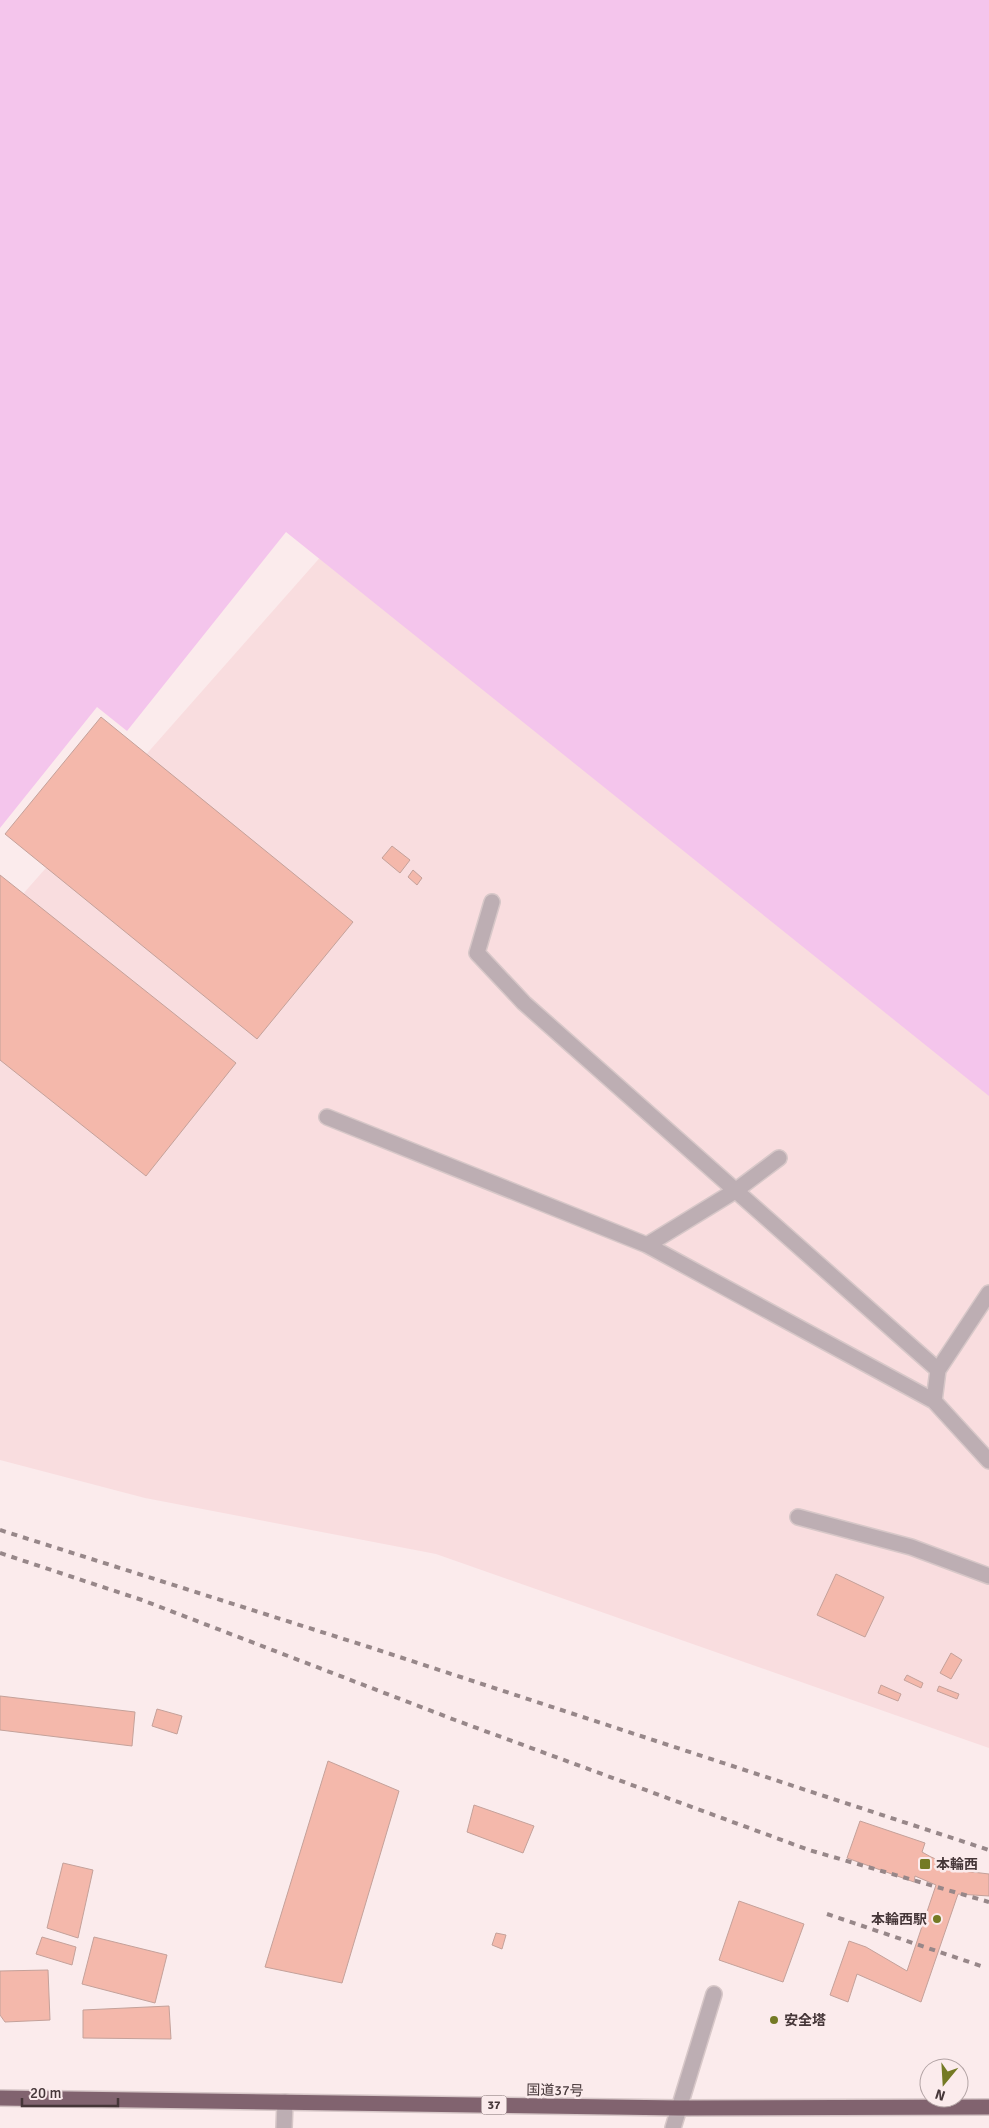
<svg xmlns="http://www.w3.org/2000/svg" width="989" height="2128" font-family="Signika,'Noto Sans JP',sans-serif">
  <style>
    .built { fill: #f9dddf }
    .water { fill: #f4c5ec }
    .building { fill: #f4b8ab; stroke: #c4a19a }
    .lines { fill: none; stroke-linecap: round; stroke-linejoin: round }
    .lane-casing { stroke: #d7c7c8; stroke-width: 18 }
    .street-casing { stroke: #d7c7c8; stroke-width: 18 }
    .highway-casing { stroke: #d7c7c8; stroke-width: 18 }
    .lane { stroke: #bdaeb3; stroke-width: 15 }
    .street { stroke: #bdaeb3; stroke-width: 15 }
    .highway { stroke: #81636f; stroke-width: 15 }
    .rail { stroke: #978789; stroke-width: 4; stroke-dasharray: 6 6; stroke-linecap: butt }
    .poi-dot { fill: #747a24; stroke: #fbebec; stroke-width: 2 }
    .labels { text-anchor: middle; stroke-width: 5; stroke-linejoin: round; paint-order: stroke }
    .shield { fill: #fbebec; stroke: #7c6c6e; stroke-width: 1 }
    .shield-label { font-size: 12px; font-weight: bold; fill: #453638 }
    .poi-label { font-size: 14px; font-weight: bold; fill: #453638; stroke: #fbebec; text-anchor: start }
    .street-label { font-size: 14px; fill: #453638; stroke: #fbebec }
  </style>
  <rect width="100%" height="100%" fill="#fbebec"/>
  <path class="built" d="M339,536L989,1063V1748L436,1554L145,1498L0,1460V920Z"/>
  <path class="water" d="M0,0H989V1096L286,532L127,731L97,707L0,828Z"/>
  <path class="building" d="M101,717L353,922L257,1039L5,834Z
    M392,846L410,860L400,873L382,858Z
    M413,870L422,878L417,885L408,877Z
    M0,875L236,1063L146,1176L0,1060Z
    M836,1574L884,1597L865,1637L817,1615Z
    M951,1653L962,1660L951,1679L940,1673Z
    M907,1675L923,1683L921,1688L904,1680Z
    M881,1685L901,1694L898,1701L878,1693Z
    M939,1686L959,1694L957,1699L937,1691Z
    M0,1696L135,1712L132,1746L0,1730Z
    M157,1709L182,1716L177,1734L152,1726Z
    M328,1761L399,1791L342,1983L265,1967Z
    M474,1805L534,1826L523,1853L467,1832Z
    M860,1821L925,1843L922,1852L931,1857L964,1871L989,1874V1896L958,1894L921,2002L857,1974L848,2002L830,1995L849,1941L866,1947L907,1971L936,1885L915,1876L914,1882L847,1858Z
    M63,1863L93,1870L78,1938L47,1928Z
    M739,1901L804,1924L783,1982L719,1960Z
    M496,1933L506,1935L502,1949L492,1945Z
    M42,1937L76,1947L72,1965L36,1954Z
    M94,1937L167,1955L155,2003L82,1984Z
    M48,1970L50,2020L5,2022L0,2015V1971Z
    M169,2006L171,2039L83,2038V2010Z"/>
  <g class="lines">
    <g class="lane-casing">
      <path id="lane" d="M492,902L477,953L524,1003L938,1370L934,1401L647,1245
        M327,1117L647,1245L735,1191L779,1158
        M938,1370L989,1293
        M934,1401L989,1461
        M798,1517L911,1547L989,1576"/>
    </g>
    <g class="street-casing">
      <path id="street" d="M284,2128L285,2102
        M673,2128L714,1994"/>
    </g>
    <g class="highway-casing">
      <path id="highway" d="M0,2098L679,2108L989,2107"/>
    </g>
    <use href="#lane" class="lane"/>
    <use href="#street" class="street"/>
    <use href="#highway" class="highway"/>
    <path class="rail" d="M0,1530L369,1647L989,1850
      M0,1553L142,1600L455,1720L809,1850L989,1902
      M827,1914L984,1967"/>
  </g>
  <g class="poi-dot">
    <rect x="919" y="1858" width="12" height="12" rx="2.5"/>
    <circle cx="937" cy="1919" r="5"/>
    <circle cx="774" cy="2020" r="5"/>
  </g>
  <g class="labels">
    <rect class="shield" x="481.5" y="2095.5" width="25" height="19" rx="4"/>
    <g class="shield-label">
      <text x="494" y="2109">37</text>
    </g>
    <g class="poi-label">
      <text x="936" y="1869">本輪西</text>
      <text x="927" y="1924" text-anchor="end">本輪西駅</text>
      <text x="784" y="2025">安全塔</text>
    </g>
    <g class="street-label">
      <text transform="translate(555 2090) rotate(1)" y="5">国道37号</text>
    </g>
  </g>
  <g transform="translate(944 2083) rotate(198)"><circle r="24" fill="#fbebec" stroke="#b2a3a4"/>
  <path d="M0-4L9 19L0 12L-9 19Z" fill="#747a24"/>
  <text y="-8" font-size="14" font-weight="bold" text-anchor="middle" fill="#453638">N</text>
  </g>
  <path d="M22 2098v8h96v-8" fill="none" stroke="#453638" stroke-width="2.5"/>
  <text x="30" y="2098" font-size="15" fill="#453638" stroke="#fbebec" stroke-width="4" paint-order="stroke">20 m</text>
</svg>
